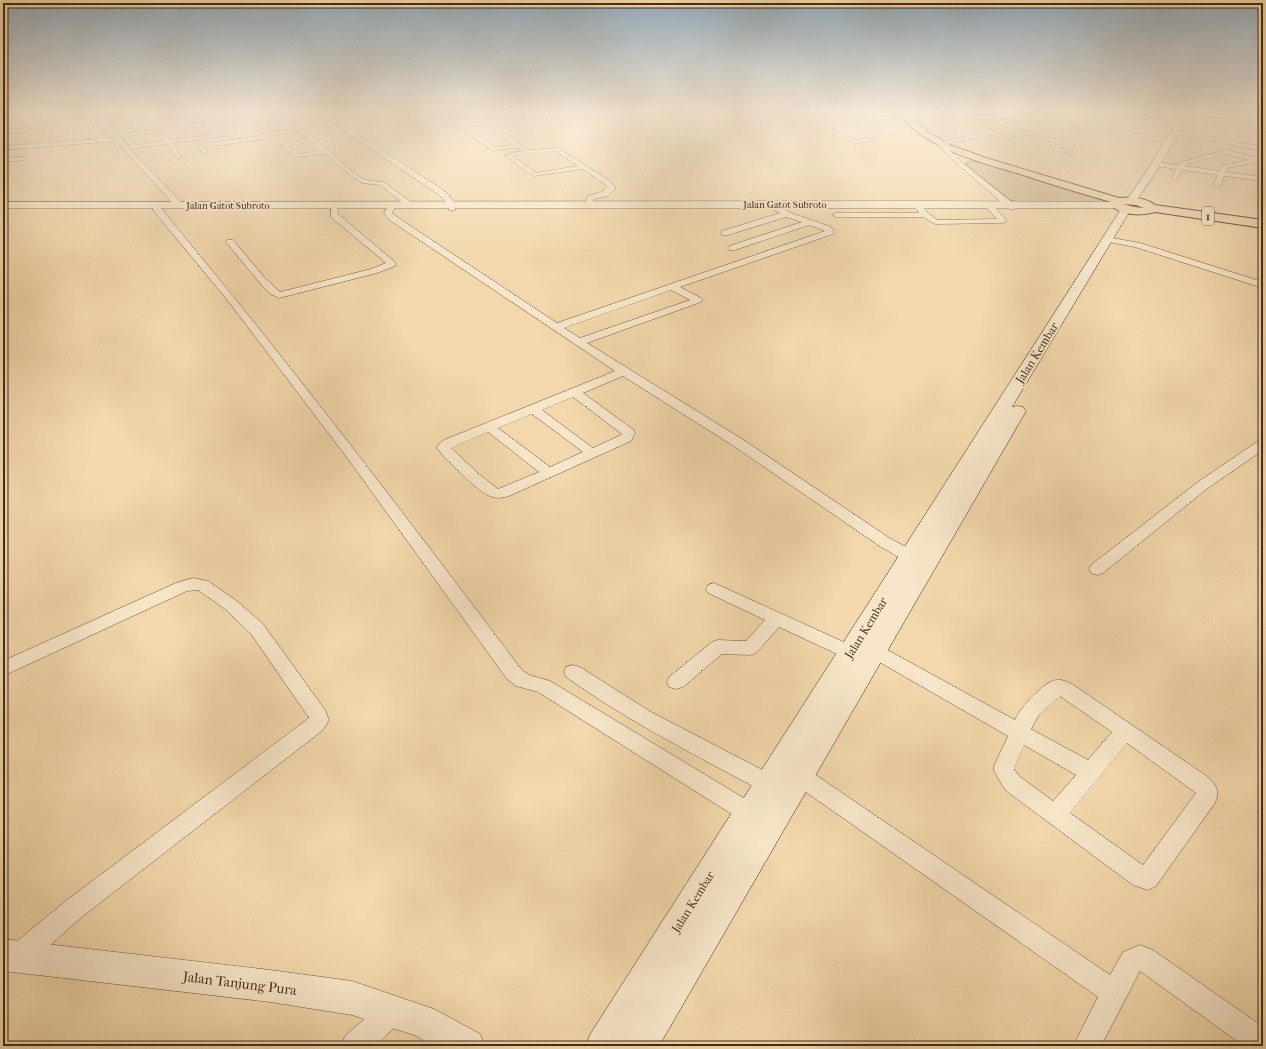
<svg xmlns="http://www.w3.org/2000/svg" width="1266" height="1049" font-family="'IM FELL French Canon',serif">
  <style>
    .green { fill: #d4bb93; stroke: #8b7456 }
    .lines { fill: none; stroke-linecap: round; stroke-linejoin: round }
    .minor-casing { stroke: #6e573e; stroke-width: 1 }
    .tertiary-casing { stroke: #6e573e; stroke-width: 1 }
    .secondary-casing { stroke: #422c19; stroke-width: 1 }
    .trunk-casing { stroke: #422c19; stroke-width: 2 }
    .minor { fill: #f7e6c9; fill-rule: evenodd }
    .tertiary { fill: #f7e6c9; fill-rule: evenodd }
    .secondary { fill: #f7e6c9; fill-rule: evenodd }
    .trunk { fill: #f2d8ac; fill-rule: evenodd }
    .labels { text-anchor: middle; stroke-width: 4; stroke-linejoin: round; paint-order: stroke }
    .far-street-label { font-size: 10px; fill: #422c19; stroke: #f7e6c9 }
    .shield { fill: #f7e6c9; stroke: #78644e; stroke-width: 1 }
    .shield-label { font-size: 11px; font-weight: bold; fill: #422c19 }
    .street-label { font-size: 12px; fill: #422c19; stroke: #f7e6c9 }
    .near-street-label { font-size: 14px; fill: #422c19; stroke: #f7e6c9 }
  </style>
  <rect width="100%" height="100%" fill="#f2d8ac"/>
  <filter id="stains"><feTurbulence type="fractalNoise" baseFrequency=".005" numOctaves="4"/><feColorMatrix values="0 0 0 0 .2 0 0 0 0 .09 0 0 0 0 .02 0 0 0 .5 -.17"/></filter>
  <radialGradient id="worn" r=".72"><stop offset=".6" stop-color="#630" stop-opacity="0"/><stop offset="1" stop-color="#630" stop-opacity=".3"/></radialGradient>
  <path class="green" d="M975,161L984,162L1106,200V203H1023L1010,200L965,164L967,162Z"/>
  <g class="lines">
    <g class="minor-casing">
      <path id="minor" d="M75,112L84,114L104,138H113L89,112H95L121,138L127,146H130L121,135L122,134L237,118H244L253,122L291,119L330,151L356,175L366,180L384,182L415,205L411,207H408L380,185L363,183L352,177L325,154L294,157L281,145L308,139L299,132L269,136L272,138L269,140L265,139L214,146L211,144L214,142L260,136V134L262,133L296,129L288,122L252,126L243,122H237L128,136L136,145L164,141L160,136L163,134L170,140L229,133L230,134L227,136L173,143L182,157L179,159L177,158L167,144L130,149L182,203L183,205L179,207H176L116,141L3,150V146L98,139ZM311,142L321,151L297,154L289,146Z
        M143,112H150L147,114Z
        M316,112H323L445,191L456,204L455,210H449L448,204L439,195Z
        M412,112H429L409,115V113Z
        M434,112C445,112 447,119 455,120C466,121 476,117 487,120L528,150L558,148L607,179L615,186V189L608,196L594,199L591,207H585L584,205L588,196L602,192L607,186L583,169L533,176L504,155L522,151L518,148L492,150ZM479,122H483L513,145L495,147L459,123ZM555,151L578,166L536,173L513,156Z
        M707,112H715L728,117L777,112H798L727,121Z
        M1039,112H1049L1029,119H1021L1022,121L1010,125L1015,129L1064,141L1065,142L1059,148L1074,152V154L1053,150L1052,149L1058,143L1011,131L1003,125L1005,123L1019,119H892L829,129L856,140L875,137L878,139L855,144L806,122L834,117L837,119L816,123L823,126L892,115H1029Z
        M1109,112H1123L1183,124L1180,126Z
        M1191,114L1263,126V130L1189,117V115Z
        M976,122L994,132L1024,140L1021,142L992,135L944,144L959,160L1015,205V209H1009L955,162L936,143L986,132L974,125V123Z
        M883,125H887L895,134L894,135L868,128L871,126L886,130L882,126Z
        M28,128L30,129V131L3,134V130Z
        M1175,130L1263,147V151L1173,133L1172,132Z
        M1135,133L1169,139L1172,141L1169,143L1133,136V134Z
        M199,145H203L208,153L207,154H203L198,146Z
        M1226,150L1263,159V163L1257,162L1227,168L1226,172L1263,177V181L1224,176L1221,185L1217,187L1213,185L1218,175L1182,170L1178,178L1175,180L1172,178L1176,169L1156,166L1153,164L1156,162L1178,165L1185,161ZM1226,154L1249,160L1222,166L1219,171L1185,166L1189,163Z
        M22,157L25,159L24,160L3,162V158Z
        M915,205H921L928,213L937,220L997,219L986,207L990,205H993L1007,221L1003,223L935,224L923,217H836L832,215L836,213H919L914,207Z
        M153,206H159C285,357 403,512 521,669L529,675L550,681L757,806L760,813L757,820L749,823L741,820L538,692L516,686L507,679L348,459L229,302L153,210Z
        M331,206H337L338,214L395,262L396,264L395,266L377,273L279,298L271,294L265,289L226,242L227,240H233L264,277L280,292L371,269L386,263L331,217Z
        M388,206H394L395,208L392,213L394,215L557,323L825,231L809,225L735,250H729L728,248L729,246L802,222L786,217L728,235H722L721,233L722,231L780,213L774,210V206H780L789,212L831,227L834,232L833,234L680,287L701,298L703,300L701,302L587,343L742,439L891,539L916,552L918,556L916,560C904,563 891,552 881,547L732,445L623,376L583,393L634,430L635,433L631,441L509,496C503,498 496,499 490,496C478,492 444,458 436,447L444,440L615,371L388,219L384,213ZM671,290L690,300L580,338L564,328ZM573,397L622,434L621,435L593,448L542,410ZM532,414L583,452L550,467L498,428ZM488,432L539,472L498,489L480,475L451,448Z
        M1104,237H1107L1140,243L1263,282V288L1135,247L1104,241L1103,239Z
        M1263,440V450L1208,488L1103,573L1097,575L1091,573L1089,569L1091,565L1198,482L1258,441Z
        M193,578L208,581L237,601L263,624L325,710L329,720L323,730L83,916L29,964L20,968L11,964L7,955L11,946L67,900L309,718L251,634L225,609L198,590L187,591L3,676V661L176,583Z
        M714,583L859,649L858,647L861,642L867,640L873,642L1015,720C1019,709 1045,680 1057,680C1061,679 1067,682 1072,684L1208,777C1217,786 1220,792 1215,803L1156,886L1148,890L1133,885L1005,790L994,771V766L1008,736L867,655L864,661L858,663L852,661L779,627L756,653L750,655L722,654L683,687L676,689L669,687L667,682L669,677L712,642L718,640L746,641L765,620L708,593L706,589L708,585ZM1060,696L1112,732L1088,760L1031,729L1039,715ZM1127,743L1196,793L1143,865L1070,813ZM1024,745L1076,775L1053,801L1019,776L1014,769Z
        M573,665L580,667L651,712L776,777L780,784L776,791L769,794L762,791C695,755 628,721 566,677L564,672L566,667Z
        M800,767L807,769L1110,975L1123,952L1140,945L1153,950L1263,1027V1046H1244L1140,971L1101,1046H1073L1098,997L793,783L790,776L793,769Z
        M393,998L402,1002L406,1011L402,1020L375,1046H341L345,1036L384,1002Z"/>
    </g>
    <g class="tertiary-casing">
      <path id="tertiary" d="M933,201L1117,202L1122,205L1117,208H3V202Z
        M3,939L270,970L352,981L434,1009L480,1034L485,1046H434L414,1035L352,1015L270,1002L3,971Z"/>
    </g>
    <g class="secondary-casing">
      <path id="secondary" d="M1183,112H1191L1161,164L1135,203H1127L1126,201L1151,164Z
        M1126,206L1131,209L1012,407L1017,406L1023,407L1026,411L659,1046H585L591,1033L738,803L743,799L1121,209Z"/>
    </g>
    <g class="trunk-casing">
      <path id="trunk" d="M896,112H905L928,132L950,145L986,158L1119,198C1130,197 1145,197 1155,205L1263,220V228L1155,212C1142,216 1119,216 1110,204L1111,202C1080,193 1050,184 1020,174C975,161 928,149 896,112ZM1123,204L1136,205L1144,208L1134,207Z"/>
    </g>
    <use href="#minor" class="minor"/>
    <use href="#tertiary" class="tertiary"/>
    <use href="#secondary" class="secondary"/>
    <use href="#trunk" class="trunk"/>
  </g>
  <linearGradient id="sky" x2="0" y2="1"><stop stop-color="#94abbc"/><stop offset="0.43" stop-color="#f9edda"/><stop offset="1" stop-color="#f9edda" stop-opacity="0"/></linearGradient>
  <rect width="1266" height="259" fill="url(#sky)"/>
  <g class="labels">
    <g class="far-street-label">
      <text x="785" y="208">Jalan Gatot Subroto</text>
      <text x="228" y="209">Jalan Gatot Subroto</text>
    </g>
    <rect class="shield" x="1202" y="207" width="12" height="18" rx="3"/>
    <g class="shield-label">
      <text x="1208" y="220">1</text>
    </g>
    <g class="street-label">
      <text transform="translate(1037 353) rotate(-58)" y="4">Jalan Kembar</text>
      <text transform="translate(866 628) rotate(-58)" y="4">Jalan Kembar</text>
      <text transform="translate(693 902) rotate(-58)" y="4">Jalan Kembar</text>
    </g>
    <g class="near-street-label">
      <text transform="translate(240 983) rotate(7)" y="5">Jalan Tanjung Pura</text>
    </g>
  </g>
  <rect width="1266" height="1049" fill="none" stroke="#f2d8ac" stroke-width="16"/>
  <rect x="4" y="4" width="1258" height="1041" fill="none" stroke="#422c19" stroke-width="2"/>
  <rect x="8" y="8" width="1250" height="1033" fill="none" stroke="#422c19"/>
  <rect width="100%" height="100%" filter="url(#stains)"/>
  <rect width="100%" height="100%" fill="url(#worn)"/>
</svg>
